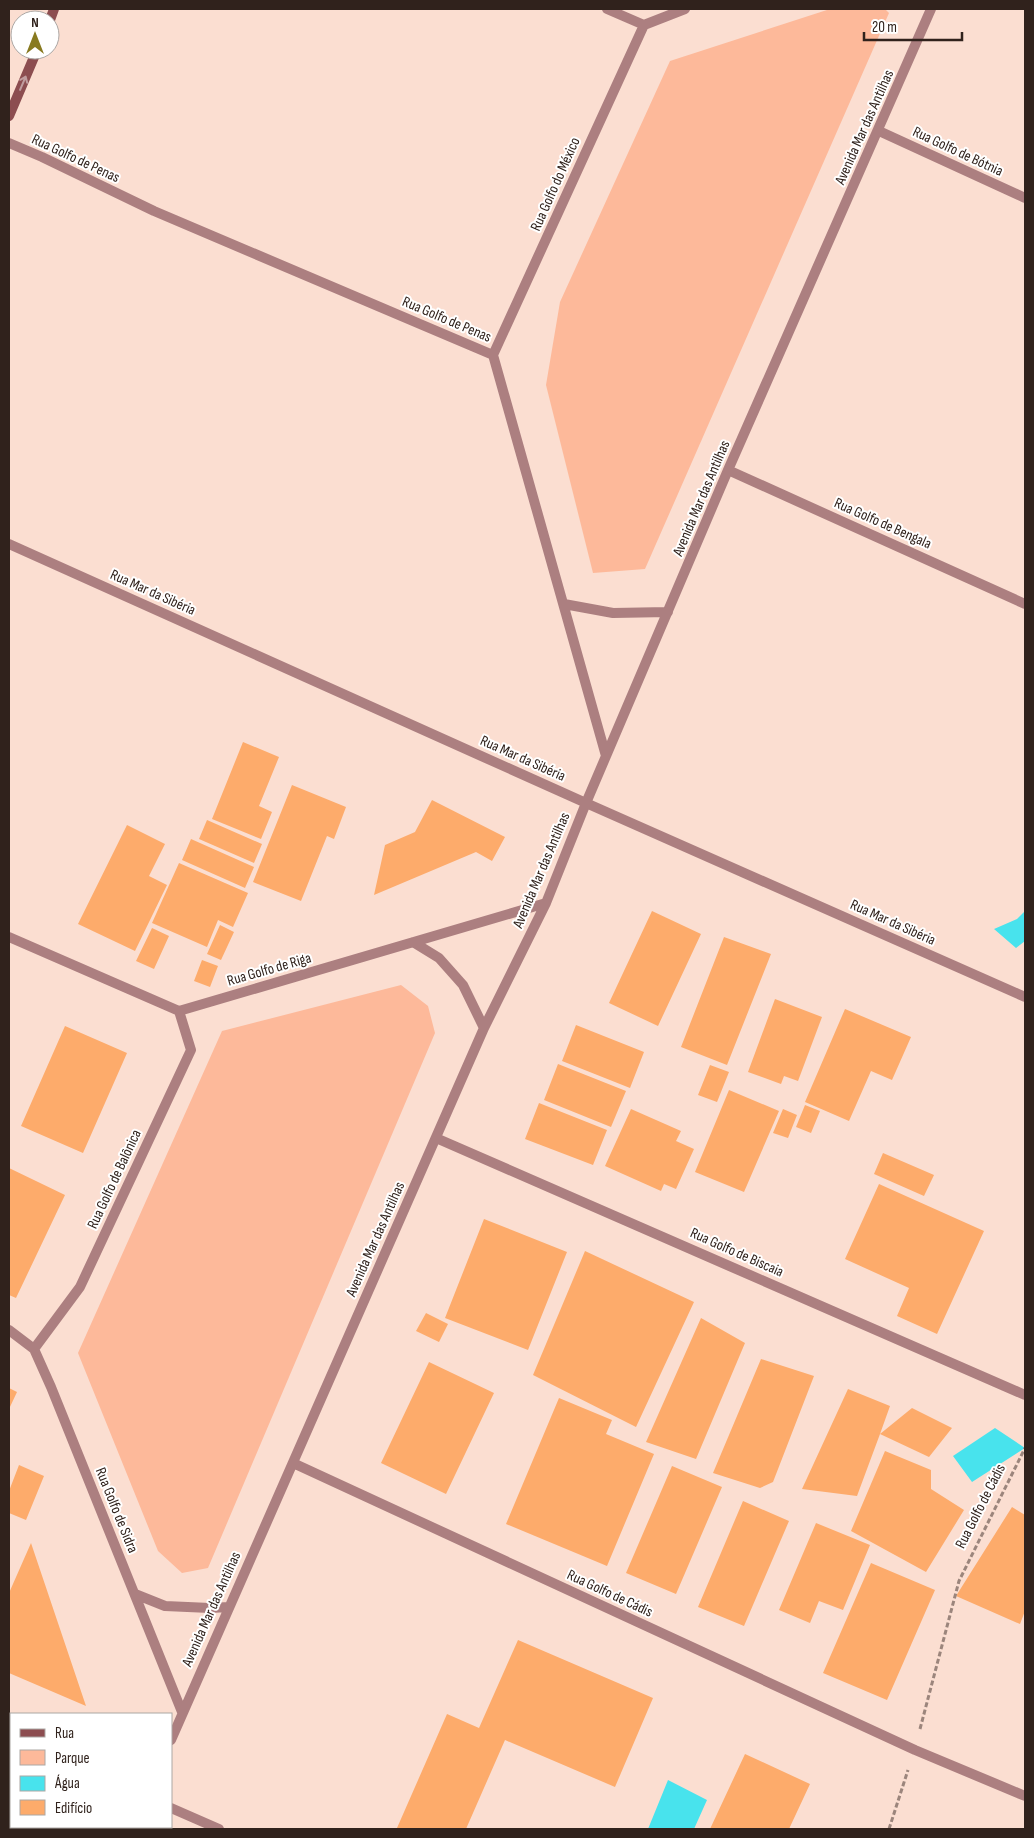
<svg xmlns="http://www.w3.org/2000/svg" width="1034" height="1838" font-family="'Sofia Sans Condensed',sans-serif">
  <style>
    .green { fill: #fdb99a }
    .water { fill: #48e3ed }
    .building { fill: #fdab6b }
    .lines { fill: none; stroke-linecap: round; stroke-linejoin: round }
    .path { stroke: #9b857c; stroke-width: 3; stroke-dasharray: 5 2.5; stroke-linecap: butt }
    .street { stroke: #ac7f80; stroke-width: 10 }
    .secondary { stroke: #8c4d50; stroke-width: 10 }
    .oneway { stroke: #c09d9f }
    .labels { text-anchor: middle; stroke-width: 4; stroke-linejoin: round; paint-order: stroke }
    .street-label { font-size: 15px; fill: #30221c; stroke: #fff }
  </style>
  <rect width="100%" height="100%" fill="#fbded1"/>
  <path class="green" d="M830,9H885L889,13L645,569L593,573L546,385L560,302L670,61Z
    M401,985L428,1006L435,1033L208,1568L182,1573L158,1551L78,1353L222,1031Z"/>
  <path class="water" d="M1025,911V941L1016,948L994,929L1017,919Z
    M995,1428L1025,1448L972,1482L953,1456Z
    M668,1780L707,1800L694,1829H648Z"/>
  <path class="building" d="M243,742L279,757L259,806L272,812L261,839L212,819Z
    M292,785L346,807L334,839L327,836L301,901L253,882Z
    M432,800L505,837L492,861L476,852L374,895L385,845L415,832Z
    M207,820L262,844L254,863L199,839Z
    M127,825L165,844L149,876L167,885L135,951L78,924Z
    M191,839L254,867L245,888L182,860Z
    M179,863L248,893L233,927L218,920L207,947L152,923Z
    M652,911L701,934L658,1026L609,1003Z
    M220,925L234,932L221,960L207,954Z
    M152,928L169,936L154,969L136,961Z
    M724,937L771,954L727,1065L681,1047Z
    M202,960L218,966L210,987L194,981Z
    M775,999L822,1017L798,1081L784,1076L781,1084L748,1072Z
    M845,1009L911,1037L892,1080L871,1071L849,1121L805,1102Z
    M576,1025L644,1052L630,1088L562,1061Z
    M65,1026L127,1053L83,1153L21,1126Z
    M558,1064L626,1091L611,1127L544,1100Z
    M710,1065L729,1072L717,1102L698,1095Z
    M729,1090L779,1111L744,1192L695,1172Z
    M539,1103L607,1130L593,1165L525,1139Z
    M805,1105L820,1111L811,1133L796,1127Z
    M631,1109L681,1131L676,1141L694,1149L676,1189L664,1184L661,1191L605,1166Z
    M783,1109L797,1115L788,1138L773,1133Z
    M883,1153L934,1175L924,1196L874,1174Z
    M9,1168L65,1195L16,1298L9,1295Z
    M879,1184L984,1231L937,1334L897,1316L909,1288L845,1259Z
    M484,1219L567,1252L528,1350L445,1318Z
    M585,1251L694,1302L636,1427L533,1375Z
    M426,1313L448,1324L439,1342L416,1331Z
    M701,1318L745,1343L696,1459L646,1442Z
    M761,1359L814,1376L773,1482L760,1488L713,1473Z
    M429,1362L494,1393L446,1494L381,1463Z
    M9,1388L17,1392L9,1409Z
    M848,1389L890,1406L880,1434L912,1408L952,1428L929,1457L880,1434L857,1496L802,1489Z
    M559,1398L612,1420L606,1434L654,1454L607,1566L506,1524Z
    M885,1451L931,1470V1489L964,1510L926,1572L851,1531Z
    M19,1465L44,1476L26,1520L9,1513V1491Z
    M672,1466L722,1487L676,1594L626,1573Z
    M743,1501L789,1521L744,1626L698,1607Z
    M1012,1507L1025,1515V1611L1020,1624L956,1596Z
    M816,1523L870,1545L843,1610L819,1601L810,1623L779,1610Z
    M31,1543L86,1706L9,1673V1593Z
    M871,1563L935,1590L887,1700L823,1673Z
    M518,1640L653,1698L615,1787L505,1740L466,1829H400L397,1828L447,1714L479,1728Z
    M745,1754L810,1784L789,1829H710Z
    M9,1815L11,1816V1827H36L42,1829H9Z"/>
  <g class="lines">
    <path class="path" d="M920,1729L959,1581L1025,1448
      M889,1829L908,1770"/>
    <path class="street" d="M607,9L644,25L685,9
      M879,131L1025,198
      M9,143L42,157L154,211L493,355L606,756
      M493,355L644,25
      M728,470L1025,604
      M9,544L586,803L1025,997
      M564,604L613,613L668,612
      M9,937L179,1011L546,903
      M413,942L439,958L463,985L484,1028
      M436,1138L1025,1395
      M9,1330L34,1349L51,1387L182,1712
      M34,1349L80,1287L191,1050L179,1011
      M293,1463L915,1750L1025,1796
      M135,1594L165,1606L210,1608L229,1607
      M9,1740L11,1741
      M171,1740L484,1028L546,903L586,803L728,470L931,9
      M171,1808L219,1829
      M126,1829L128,1827"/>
    <path class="secondary" d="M50,20L54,9
      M9,116L37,50"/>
  </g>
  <defs><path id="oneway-shaft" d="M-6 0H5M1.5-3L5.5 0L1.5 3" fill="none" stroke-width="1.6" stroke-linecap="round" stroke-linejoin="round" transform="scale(1.25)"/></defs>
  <use class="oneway" href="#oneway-shaft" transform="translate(23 83) rotate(-67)"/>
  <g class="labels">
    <g class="street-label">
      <text transform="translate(864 127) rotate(-66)" y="5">Avenida Mar das Antilhas</text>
      <text transform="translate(958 151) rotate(25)" y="5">Rua Golfo de Bótnia</text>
      <text transform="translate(76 158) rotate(25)" y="5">Rua Golfo de Penas</text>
      <text transform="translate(555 184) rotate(-66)" y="5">Rua Golfo do México</text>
      <text transform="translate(447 319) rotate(23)" y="5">Rua Golfo de Penas</text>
      <text transform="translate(701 498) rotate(-67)" y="5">Avenida Mar das Antilhas</text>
      <text transform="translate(883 523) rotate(24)" y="5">Rua Golfo de Bengala</text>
      <text transform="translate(153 592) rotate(24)" y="5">Rua Mar da Sibéria</text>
      <text transform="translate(523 758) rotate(24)" y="5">Rua Mar da Sibéria</text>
      <text transform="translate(541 870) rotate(-67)" y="5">Avenida Mar das Antilhas</text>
      <text transform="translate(893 922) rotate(24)" y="5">Rua Mar da Sibéria</text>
      <text transform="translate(269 969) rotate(-16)" y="5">Rua Golfo de Riga</text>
      <text transform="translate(114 1179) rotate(-65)" y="5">Rua Golfo de Balônica</text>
      <text transform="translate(375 1239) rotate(-66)" y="5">Avenida Mar das Antilhas</text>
      <text transform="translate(737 1252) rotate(24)" y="5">Rua Golfo de Biscaia</text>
      <text transform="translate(980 1506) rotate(-63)" y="5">Rua Golfo de Cádis</text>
      <text transform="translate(117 1510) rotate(68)" y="5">Rua Golfo de Sidra</text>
      <text transform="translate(610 1593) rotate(25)" y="5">Rua Golfo de Cádis</text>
      <text transform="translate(211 1609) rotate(-66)" y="5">Avenida Mar das Antilhas</text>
    </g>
  </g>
  <rect width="1034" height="1838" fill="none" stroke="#30221c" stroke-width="20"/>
  <rect x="10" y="1713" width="162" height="115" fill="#ffffff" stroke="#aca7a4"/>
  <rect x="20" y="1729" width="25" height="8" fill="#8c4d50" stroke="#aca7a4"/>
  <text x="55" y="1738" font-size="15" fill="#30221c">Rua</text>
  <rect x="20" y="1750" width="25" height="15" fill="#fdb99a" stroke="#aca7a4"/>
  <text x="55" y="1763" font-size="15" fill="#30221c">Parque</text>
  <rect x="20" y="1776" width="25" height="15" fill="#48e3ed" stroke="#aca7a4"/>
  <text x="55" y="1788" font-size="15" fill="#30221c">Água</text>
  <rect x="20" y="1800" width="25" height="15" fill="#fdab6b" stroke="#aca7a4"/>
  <text x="55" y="1813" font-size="15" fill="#30221c">Edifício</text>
  <g transform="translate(35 35)"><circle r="24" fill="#ffffff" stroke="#aca7a4"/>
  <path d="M0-4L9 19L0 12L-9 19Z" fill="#887a20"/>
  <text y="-8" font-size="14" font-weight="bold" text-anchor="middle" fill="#30221c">N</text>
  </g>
  <path d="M864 32v8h98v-8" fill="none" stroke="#30221c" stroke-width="2.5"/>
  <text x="872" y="32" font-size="15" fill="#30221c" stroke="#ffffff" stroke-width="4" paint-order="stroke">20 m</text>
</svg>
